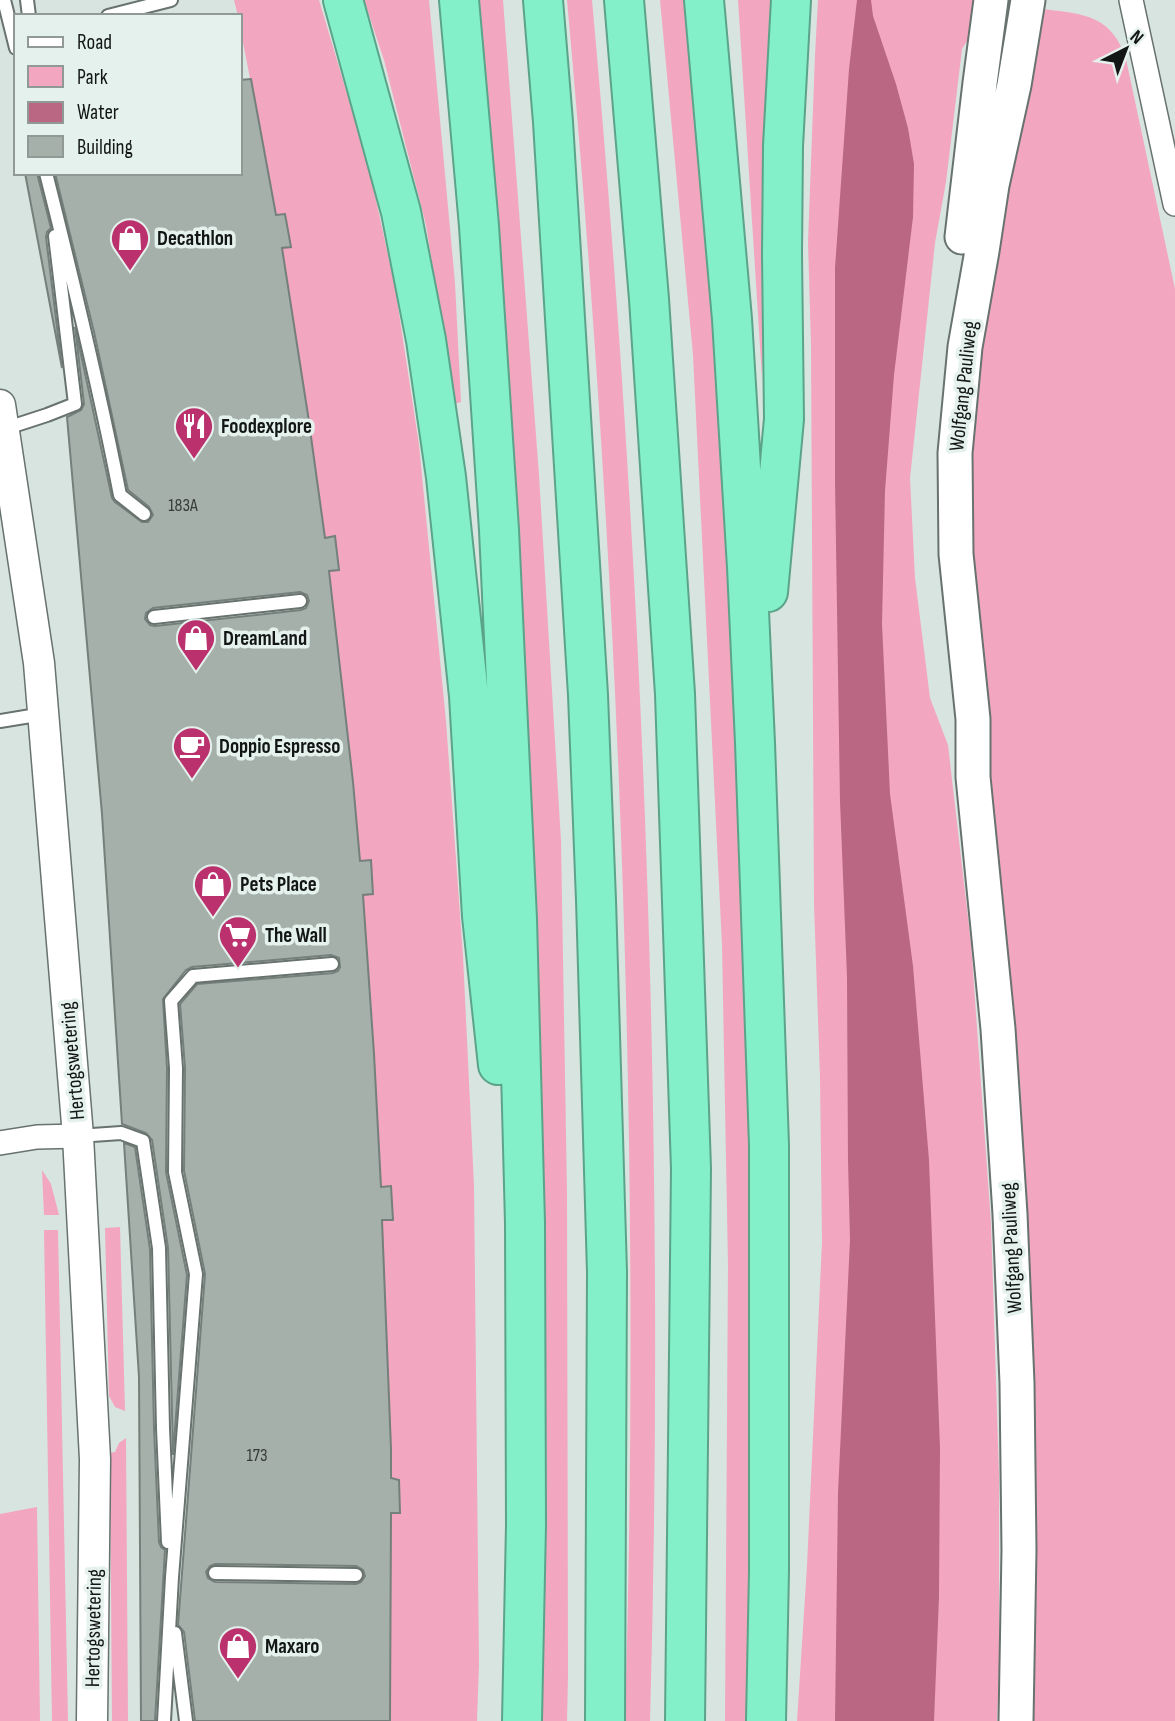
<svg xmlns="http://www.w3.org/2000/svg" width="1175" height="1721" font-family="'Sofia Sans Condensed',sans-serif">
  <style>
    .green { fill: #f3a6bf }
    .water { fill: #b96783 }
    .building { fill: #a5b0ab; stroke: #757f7b; stroke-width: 2; fill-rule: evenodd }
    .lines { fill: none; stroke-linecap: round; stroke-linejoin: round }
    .service-casing { stroke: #68726e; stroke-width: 16 }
    .minor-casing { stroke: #68726e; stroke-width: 26 }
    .tertiary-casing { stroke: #68726e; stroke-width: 33 }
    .secondary-casing { stroke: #68726e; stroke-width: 37 }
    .motorway-casing { stroke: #5ba48a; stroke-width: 42 }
    .service { stroke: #fff; stroke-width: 12 }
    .minor { stroke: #fff; stroke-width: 23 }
    .tertiary { stroke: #fff; stroke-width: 30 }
    .secondary { stroke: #fff; stroke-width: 33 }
    .motorway { stroke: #83f0c9; stroke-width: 38 }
    .labels { text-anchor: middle; stroke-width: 7; stroke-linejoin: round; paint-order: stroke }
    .number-label { font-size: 18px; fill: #373c3a }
    .poi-label { font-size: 21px; font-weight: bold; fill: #121614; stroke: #e5f1ec; text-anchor: start }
    .street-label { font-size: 21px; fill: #121614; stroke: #e5f1ec }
  </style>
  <rect width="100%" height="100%" fill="#d8e4df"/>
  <path class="green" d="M234,0H319L368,164L395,287L419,445L446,721L463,956L474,1186L479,1664L477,1721H390C387,1467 387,1213 368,959C345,646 301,335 240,27V16H238Z
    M364,0H429L455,283L461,402L454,404L426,225L384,60Z
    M479,0H503L539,475L561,841L567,1193L568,1676L567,1721H538L540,1194L530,790L512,476Z
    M567,0H592C644,572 666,1147 650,1721H625C642,1147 619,572 567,0Z
    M660,0H686L716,356L747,945L754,1261L751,1721H725L728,1265L722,945L693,355Z
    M738,0H772L765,125L762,378Z
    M818,0H982L975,41H967L962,49L946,182L935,243L910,478L915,578L930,698L948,745L971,944L991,1224L999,1475V1669L997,1721H797L807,1566L822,1242L820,1077L814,904L811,345L808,242L815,55Z
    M1035,8C1077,14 1111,11 1126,59L1175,289V1721H1032L1035,1409L1020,1082L980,711L966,593L969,387Z
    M42,1170L51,1184L59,1215H44Z
    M120,1227L125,1411L115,1407L109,1396L105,1228Z
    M44,1230H58L68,1721H52Z
    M126,1438L128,1721H112L110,1453L115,1452L119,1443Z
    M37,1507L40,1721H0V1514Z"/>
  <path class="water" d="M857,0H871L873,16L896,84L908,128L914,164L913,217L894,375L885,491L882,624L890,794L913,966L929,1160L940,1448L939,1597L934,1721H835L838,1493L850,1240L848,1160L847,977L840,801L835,480V268L849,69Z"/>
  <path class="building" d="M251,79L276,215L285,214L291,247L282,248L308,415L325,538L335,536L339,570L329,571L353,782L360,861L371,860L373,894L363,895L374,1054L381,1187L391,1186L393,1220H382L391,1449V1478L399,1480L400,1513H391L390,1721H195L184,1632L178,1625L205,1274L184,1171L185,1068L180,1004L197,984L333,973L338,971L340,967L339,958L331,955L192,967L186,970L163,999L167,1068L166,1172L187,1275L173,1455L168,1248L152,1140L146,1133L122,1124L102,814L67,417L81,410L84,404L75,327L112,498L115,502L142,522H148L153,515L149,507L128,490L94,332L55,173H240V80ZM300,592L307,595L309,601L306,608L301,610L155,626L150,625L145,619L146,613L153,608ZM215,1564L356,1566L363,1570L365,1576L361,1582L356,1584L215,1582L208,1578L206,1572L210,1566Z
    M25,173H37L51,228L47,232L46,237L62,368Z
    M124,1143L135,1147L150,1249L154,1428L159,1542L161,1547L165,1550L155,1721H141L139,1377Z"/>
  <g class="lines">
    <g class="service-casing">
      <path id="service" d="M4,0L16,48
        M27,0L29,16
        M108,16L171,0
        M46,173C73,280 99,387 120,495L144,514
        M4,429L47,415L75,404L55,236
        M154,617L300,601
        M0,721L43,714
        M78,1136L121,1133L143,1141L159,1248L163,1428L168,1542
        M215,1573L356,1575
        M175,1633L186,1721
        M164,1721L172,1577L196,1274L175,1172L176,1068L171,1001L193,976L332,964"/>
    </g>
    <g class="minor-casing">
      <path id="minor" d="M1131,0L1175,204
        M0,1143L37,1137L78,1136"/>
    </g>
    <g class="tertiary-casing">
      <path id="tertiary" d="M0,405L39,663L78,1136L95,1459L92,1721"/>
    </g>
    <g class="secondary-casing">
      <path id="secondary" d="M962,237L980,83L991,0
        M1016,1721L1019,1550L1017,1383L1010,1214L998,1029L973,777V719L956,554L955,453L965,347L982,251L992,185L1014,85L1028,0"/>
    </g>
    <g class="motorway-casing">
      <path id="motorway" d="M343,0L401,212L426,340L446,477L469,696L482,916L498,1065
        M459,0L479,226L499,530L517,919L525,1223L526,1525L522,1721
        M543,0L553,122L588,695L596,900L607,1272L605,1721
        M624,0L649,299L675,694L691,1169L685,1721
        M704,0L732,319L747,567L755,743L769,1145V1571L766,1721
        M768,592L784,419L782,254L783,146L791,0"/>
    </g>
    <use href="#service" class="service"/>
    <use href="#minor" class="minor"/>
    <use href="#tertiary" class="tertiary"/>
    <use href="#secondary" class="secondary"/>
    <use href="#motorway" class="motorway"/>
  </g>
  <defs>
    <g id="shop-pin" transform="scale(2.0125)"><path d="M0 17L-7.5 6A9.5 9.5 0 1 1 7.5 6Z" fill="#bb316d" stroke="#e5f1ec"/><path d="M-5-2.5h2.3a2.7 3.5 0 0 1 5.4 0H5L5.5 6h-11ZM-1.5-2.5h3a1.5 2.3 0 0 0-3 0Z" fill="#fff"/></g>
    <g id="restaurant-pin" transform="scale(2.0125)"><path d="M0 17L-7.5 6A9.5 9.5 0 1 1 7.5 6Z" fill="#bb316d" stroke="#e5f1ec"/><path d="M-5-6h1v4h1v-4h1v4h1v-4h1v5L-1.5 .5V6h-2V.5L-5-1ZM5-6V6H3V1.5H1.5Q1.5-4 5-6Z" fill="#fff"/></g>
    <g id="cafe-pin" transform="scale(2.0125)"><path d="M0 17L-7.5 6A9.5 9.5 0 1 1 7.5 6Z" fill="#bb316d" stroke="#e5f1ec"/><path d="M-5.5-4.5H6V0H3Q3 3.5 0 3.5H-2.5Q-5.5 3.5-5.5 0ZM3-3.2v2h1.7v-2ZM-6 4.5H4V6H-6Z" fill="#fff"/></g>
    <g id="supermarket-pin" transform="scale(2.0125)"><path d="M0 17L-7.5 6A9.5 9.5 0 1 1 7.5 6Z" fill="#bb316d" stroke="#e5f1ec"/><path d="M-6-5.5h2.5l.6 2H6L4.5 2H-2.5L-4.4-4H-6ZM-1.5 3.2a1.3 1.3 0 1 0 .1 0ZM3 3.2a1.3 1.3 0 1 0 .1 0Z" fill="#fff"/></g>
  </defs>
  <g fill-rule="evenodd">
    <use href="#shop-pin" x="130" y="238"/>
    <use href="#restaurant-pin" x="194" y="426"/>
    <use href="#shop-pin" x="196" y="638"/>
    <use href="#cafe-pin" x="192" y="746"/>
    <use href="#shop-pin" x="213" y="884"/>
    <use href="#supermarket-pin" x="238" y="935"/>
    <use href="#shop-pin" x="238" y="1646"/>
  </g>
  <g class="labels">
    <g class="number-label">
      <text x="183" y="511">183A</text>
      <text x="257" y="1461">173</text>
    </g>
    <g class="poi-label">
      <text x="157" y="245">Decathlon</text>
      <text x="221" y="433">Foodexplore</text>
      <text x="223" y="645">DreamLand</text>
      <text x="219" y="753">Doppio Espresso</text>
      <text x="240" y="891">Pets Place</text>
      <text x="265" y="942">The Wall</text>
      <text x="265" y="1653">Maxaro</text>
    </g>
    <g class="street-label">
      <text transform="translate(963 386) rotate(-84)" y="7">Wolfgang Pauliweg</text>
      <text transform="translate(72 1061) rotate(-95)" y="7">Hertogswetering</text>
      <text transform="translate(1011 1248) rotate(-93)" y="7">Wolfgang Pauliweg</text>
      <text transform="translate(93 1628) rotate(-89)" y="7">Hertogswetering</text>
    </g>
  </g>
  <rect x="14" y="14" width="228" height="161" fill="#e5f1ec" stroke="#919996" stroke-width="2"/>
  <rect x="28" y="37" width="35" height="10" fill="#ffffff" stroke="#919996" stroke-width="2"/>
  <text x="77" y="49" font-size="21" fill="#121614">Road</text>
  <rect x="28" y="66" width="35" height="21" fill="#f3a6bf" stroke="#919996" stroke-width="2"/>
  <text x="77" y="84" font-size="21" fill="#121614">Park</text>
  <rect x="28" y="102" width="35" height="21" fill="#b96783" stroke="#919996" stroke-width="2"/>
  <text x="77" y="119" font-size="21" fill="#121614">Water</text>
  <rect x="28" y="136" width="35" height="21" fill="#a5b0ab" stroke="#919996" stroke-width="2"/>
  <text x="77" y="154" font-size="21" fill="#121614">Building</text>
  <g transform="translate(1126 49) rotate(42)" stroke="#e5f1ec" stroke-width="5" paint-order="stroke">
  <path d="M0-5L12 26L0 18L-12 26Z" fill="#121614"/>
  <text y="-10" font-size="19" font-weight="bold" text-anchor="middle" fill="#121614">N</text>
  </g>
</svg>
